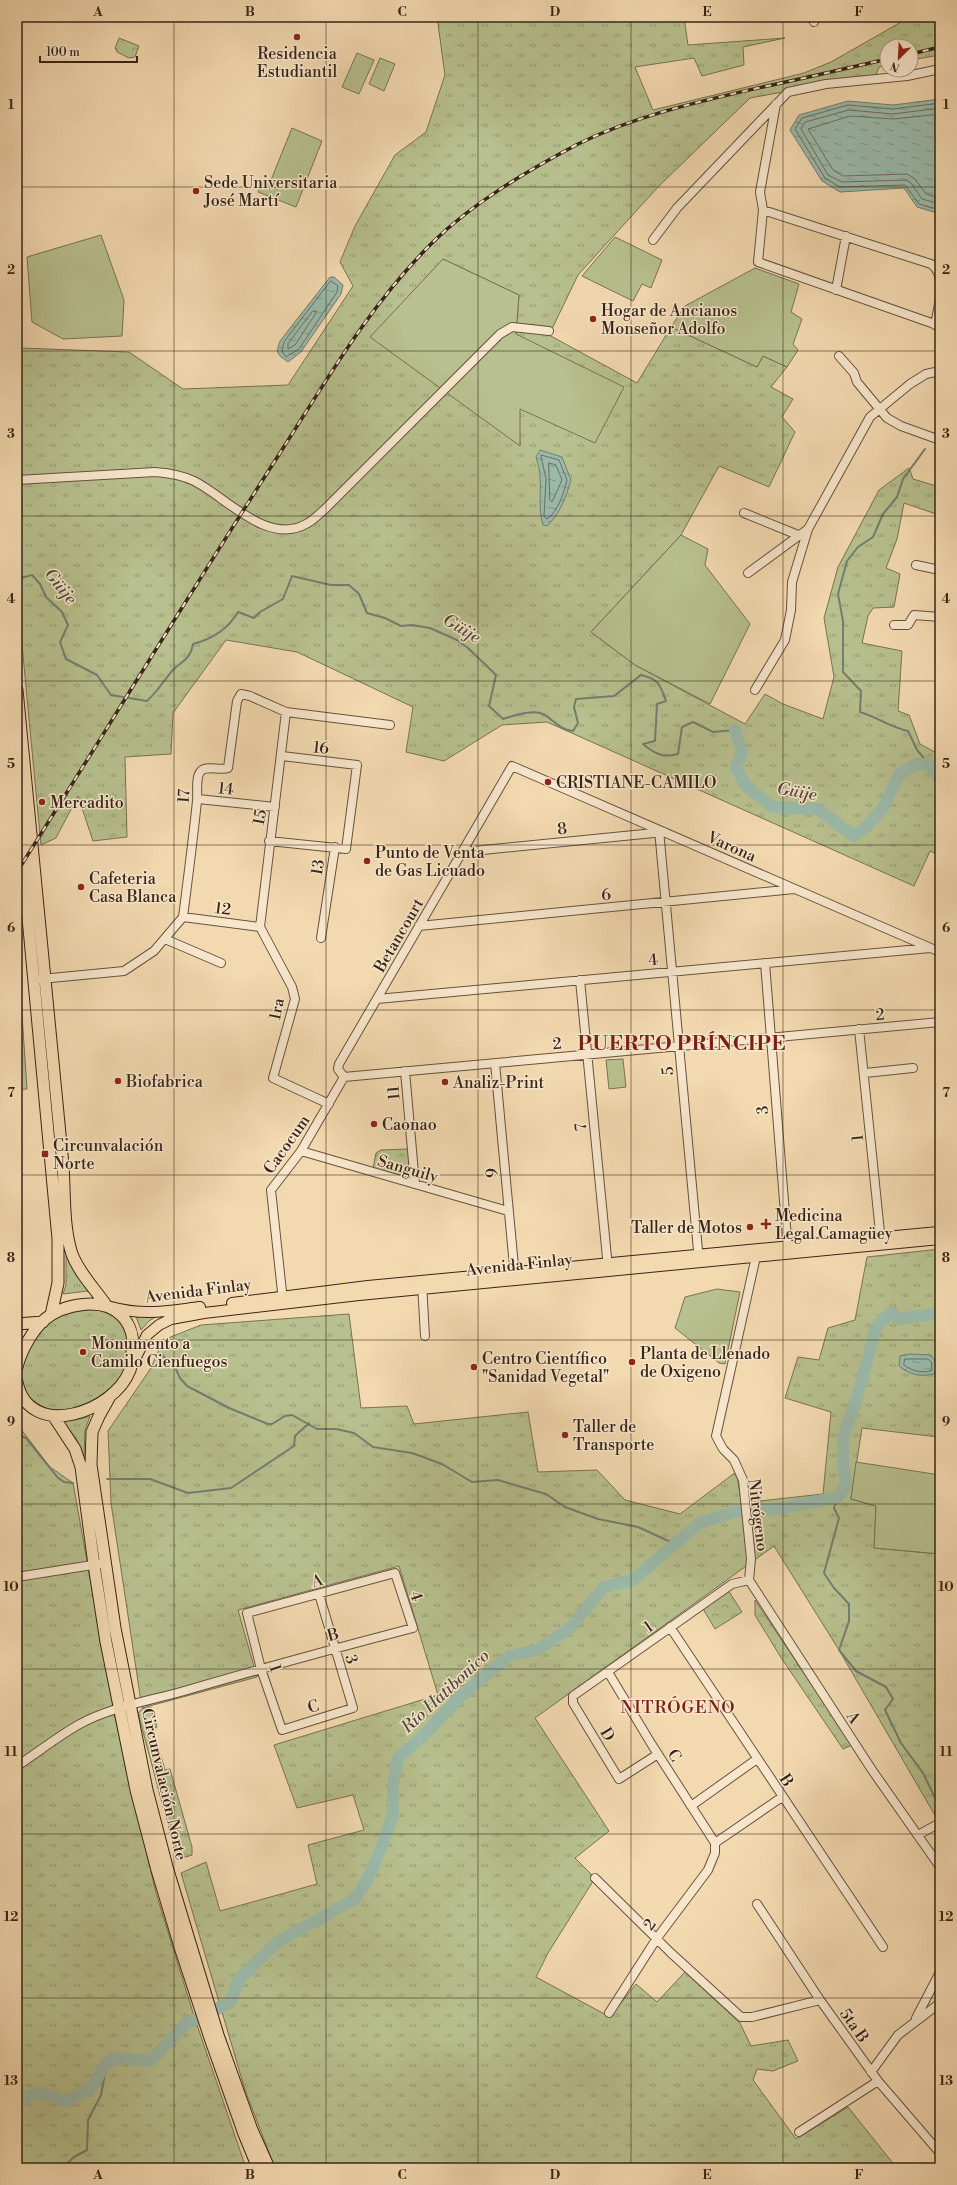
<svg xmlns="http://www.w3.org/2000/svg" width="957" height="2185" font-family="'Libre Bodoni',serif">
  <style>
    .grass { fill: url(#grass-tufts); stroke: #787252; fill-rule: evenodd }
    .forest { fill: url(#forest-crowns); stroke: #787252 }
    .garden { fill: #b7c08e; stroke: #787252 }
    .water { fill: url(#water-ripples); stroke: #737e70 }
    .lines { fill: none; stroke-linecap: round; stroke-linejoin: round }
    .shore { stroke: #6a7061; stroke-width: 1 }
    .stream { stroke: #737e70; stroke-width: 2 }
    .river { stroke: #9bbaab; stroke-width: 12 }
    .minor-casing { stroke: #67523d; stroke-width: 10 }
    .major-casing { stroke: #382517; stroke-width: 12 }
    .highway-casing { stroke: #382517; stroke-width: 13 }
    .minor { stroke: #f7e6cc; stroke-width: 8 }
    .major { stroke: #f3d9b0; stroke-width: 10 }
    .highway { stroke: #f3d9b0; stroke-width: 11 }
    .rail-casing { stroke: #382517; stroke-width: 3.5 }
    .rail { stroke: #f7e6cc; stroke-width: 2; stroke-dasharray: 6; stroke-linecap: butt }
    .grid { fill: none; stroke: #382517; stroke-width: 1; stroke-opacity: 0.55 }
    .poi-dot { fill: #8f2418; stroke: #f7e6cc; stroke-width: 1.5 }
    .labels { text-anchor: middle; stroke-width: 3; stroke-linejoin: round; paint-order: stroke }
    .poi-label { font-size: 16px; fill: #382517; stroke: #f7e6cc; text-anchor: start }
    .street-label { font-size: 16px; fill: #382517; stroke: #f7e6cc }
    .water-label { font-size: 17px; font-style: italic; fill: #514a3c; stroke: #f7e6cc }
    .neighbourhood-label { font-size: 17px; letter-spacing: 1px; fill: #7a1f14; stroke: #f7e6cc }
    .district-label { font-size: 20px; font-weight: bold; letter-spacing: 1px; fill: #7a1f14; stroke: #f7e6cc }
    .neatline { fill: none; stroke: #382517; stroke-width: 1.5 }
    .grid-label { font-size: 13px; text-anchor: middle; font-weight: bold; fill: #382517 }
  </style>
  <defs>
    <pattern id="grass-tufts" width="24" height="20" patternUnits="userSpaceOnUse"><rect width="24" height="20" fill="#b7c08e"/><path d="M3 7l-1-3M5 7V3M7 7l1-3M15 17l-1-3M17 17v-4M19 17l1-3" fill="none" stroke="#969c73"/></pattern>
    <pattern id="forest-crowns" width="20" height="18" patternUnits="userSpaceOnUse"><rect width="20" height="18" fill="#b7c08e"/><path d="M2 6a3 3 0 1 1 6 0M12 15a3 3 0 1 1 6 0" fill="none" stroke="#969c73"/></pattern>
    <pattern id="water-ripples" width="26" height="14" patternUnits="userSpaceOnUse"><rect width="26" height="14" fill="#9bbaab"/><path d="M2 4q2-2 4 0t4 0M15 11q2-2 4 0t4 0" fill="none" stroke="#7f978a"/></pattern>
  </defs>
  <rect width="100%" height="100%" fill="#f3d9b0"/>
  <filter id="stains"><feTurbulence type="fractalNoise" baseFrequency=".005" numOctaves="4"/><feColorMatrix values="0 0 0 0 .2 0 0 0 0 .09 0 0 0 0 .02 0 0 0 .5 -.17"/></filter>
  <radialGradient id="worn" r=".72"><stop offset=".6" stop-color="#630" stop-opacity="0"/><stop offset="1" stop-color="#630" stop-opacity=".3"/></radialGradient>
  <path class="grass" d="M437,17H684L688,45L785,38L743,47L744,65L702,76L694,58L635,67L653,110L804,73L831,62L910,17H940V55L911,60V46H887V65L879,67L876,75L750,98L658,187L578,275L549,335L637,383L671,327L757,367L763,356L787,367L771,387L793,399L782,417L795,432L769,487L719,466L681,535L591,632L635,665L745,724L765,694L783,704L823,719L834,677L824,618L838,567L879,490L909,468L913,479L940,487V503L936,514L904,503L897,539L886,568L900,574L894,607L873,608L868,616L862,643L902,651L898,711L909,715L920,744L940,755V855L930,851L914,886L547,722L502,725L444,761L406,752L413,707L297,652L226,640L173,713L171,754L125,757L127,837L93,841L78,796L56,838L41,845L17,592V305L20,348L129,352L183,389L288,385L353,286L340,262L355,226L395,155L426,132L445,75ZM443,259L519,295L516,334L520,446Z
    M17,940L27,1089L17,1090Z
    M408,1149L410,1180L373,1168L376,1153L381,1150Z
    M940,1249L938,1437L862,1428L851,1499L876,1506L874,1548L940,1554V1824L839,1650L774,1546L535,1718L609,1831L575,1858L595,1878L548,1953L536,1977L610,2017L636,1984L657,2002L685,1972L740,2023L751,2046L788,2040L798,2061L773,2071L757,2069L753,2080L796,2139L848,2107L896,2167L275,2168L245,2090L181,1873L206,1862L220,1911L317,1884L308,1845L364,1830L353,1795L297,1808L274,1745L438,1695L399,1566L238,1610L257,1677L142,1708L111,1503L108,1431L151,1368L163,1340L201,1325L349,1314L361,1408L407,1406L414,1424L528,1412L538,1472L597,1470L625,1500L680,1514L736,1472L742,1503L823,1494L831,1412L785,1398L798,1357L819,1360L828,1328L855,1320L867,1257Z
    M66,1250L88,1291L63,1294L66,1285Z
    M105,1305L129,1331C128,1340 129,1350 128,1358C123,1387 84,1411 57,1411C43,1410 24,1396 21,1382C18,1371 23,1360 28,1350C33,1337 44,1319 57,1312C64,1308 95,1306 105,1305Z
    M167,1310L149,1321L141,1330L134,1311Z
    M90,1416L85,1430L84,1456L76,1438L63,1422L76,1420Z
    M17,1424L50,1467L73,1483L115,1717L156,1893L194,2016L246,2168H17Z
    M755,1600L852,1745L843,1749L780,1656L755,1615Z
    M151,1707L157,1727L153,1729L165,1770L170,1769L192,1847V1855L186,1857L176,1855L138,1713L142,1709Z"/>
  <path class="forest" d="M119,38L139,46L135,57L129,58L117,52L115,48Z
    M728,1590L742,1612L715,1629L702,1607Z"/>
  <path class="garden" d="M357,53L374,60L359,94L342,87Z
    M380,58L395,64L384,91L369,84Z
    M292,128L322,141L296,207L258,192L265,179L271,180Z
    M101,235L124,300L122,336L63,339L32,322L27,257Z
    M615,237L662,260L651,288L642,284L633,301L582,276Z
    M443,259L519,295L516,334L624,387L595,443L520,409V446L370,337Z
    M755,268L799,284L791,312L802,319L793,344L798,350L787,367L763,356L757,367L671,327L685,306Z
    M681,535L708,549L705,565L750,624L710,704L635,665L591,632Z
    M623,1059L626,1087L609,1089L606,1060Z
    M717,1289L740,1292L725,1364L719,1363L675,1328L685,1297Z
    M856,1462L940,1475V1554L874,1548L876,1506L851,1499Z"/>
  <path class="water" d="M940,99V214L917,207L904,188L840,192L822,181L790,130L799,115L848,101L893,105Z
    M330,277H334L343,285L341,294L301,352L288,362L280,356L277,351L280,341Z
    M540,450L562,457L571,480C566,497 560,514 547,526L543,525C536,503 545,481 536,457Z
    M910,1354L930,1355C937,1362 938,1366 934,1374C920,1377 910,1375 899,1366L900,1356Z"/>
  <g class="lines">
    <path class="shore" d="M940,103L893,109L848,105L802,118L795,129L825,178L840,187L905,185L919,204L940,210
      M940,108L893,114L849,110L805,122L801,129L828,175L842,182L906,180L911,183L922,199L940,204
      M940,114L894,119L850,116L808,129L833,170L843,176L907,174L915,179L926,194L940,198
      M331,281L338,286L337,292L299,349L286,357L282,351L284,342Z
      M313,311H316V313L295,345L288,349V344Z
      M541,455L559,460L567,480C564,492 558,512 547,519L544,516L546,479Z
      M549,463L556,465L562,480L552,502L550,500Z
      M905,1359H928L932,1363L931,1371C921,1373 912,1371 904,1365Z"/>
    <path class="stream" d="M925,449L903,479L897,497L883,514L873,537L858,547L847,561L838,594L843,621V672L861,691L860,712C877,717 890,727 908,731L917,750L929,764
      M17,579L32,575L40,584L46,597L62,612L68,625L60,642L66,659L97,675L111,695L147,701C159,690 163,681 173,670C183,660 190,660 193,644C212,639 228,629 238,612L254,618L260,612L283,599L292,576L331,585H349L359,594L367,613L385,618L401,626L412,625L430,628L457,640L468,648L496,675L489,706L503,719C513,716 533,709 543,714C556,721 558,729 573,731L578,723L574,707L576,699L614,696L641,675C659,679 660,685 666,701L657,704L655,741L643,744C655,754 663,758 678,754L682,727L693,722L713,732L735,730
      M161,1354L175,1367L180,1378L187,1386L229,1408L268,1424H272L285,1416L292,1415L317,1429H336L354,1433L373,1447L412,1453L442,1464L472,1482L498,1480L546,1494L565,1507L598,1519L638,1527L675,1544
      M17,1434L26,1438L58,1478L64,1482L73,1483
      M107,1479H150L188,1493L231,1488L294,1446L295,1436L309,1423
      M838,1497L834,1508L839,1518L824,1573L834,1588L849,1604V1621L839,1650L856,1671L886,1687L893,1699L885,1710L901,1743L923,1773L940,1808
      M939,1821L940,1819
      M62,2168L74,2157L87,2150L88,2120L101,2095L107,2062"/>
    <path class="river" d="M735,730L742,752L736,767L745,785L773,807L818,809L853,836L866,827L883,808L900,773L917,764H929L940,780
      M17,2101L39,2092L66,2102L91,2088L107,2062L121,2058L150,2061L187,2023L231,2002L239,1979L278,1942L355,1899L367,1880L381,1849L393,1814V1784L398,1758L421,1738L459,1698L509,1656L537,1650L570,1628L604,1587L633,1580L698,1524L737,1511L749,1512L789,1507L838,1497L846,1485L843,1465V1437L858,1395L876,1327L892,1312L899,1319L940,1313"/>
    <g class="minor-casing">
      <path id="minor" d="M814,22L816,17
        M776,104L760,192L763,210L758,262L940,326
        M763,210L931,264C948,276 938,307 935,325
        M653,240L677,208L788,92L826,84L907,76L940,69
        M836,290L846,236
        M839,356L854,373L857,382L887,418L901,426L940,440
        M17,480L155,472C168,473 182,475 194,481C225,496 267,546 306,524C313,521 319,514 325,509L500,334L512,327L549,331
        M744,513L798,535
        M916,565L940,570
        M748,573L808,529
        M894,625H908L914,615L940,617
        M755,690L785,640L791,610L792,582L808,529L870,417L910,384L926,374L940,371
        M198,799L275,807
        M659,830L699,1261
        M269,841L346,849L357,765L282,756
        M463,852L664,832
        M183,917C188,878 193,840 197,801C198,793 195,777 201,771C207,765 220,771 228,768L237,701L241,694L250,696L286,712L390,725
        M183,917L260,927
        M419,926L794,889
        M260,927L292,987L295,999L273,1078L329,1104
        M260,927L286,712
        M321,938L335,847
        M165,939L221,963
        M765,963L788,1251
        M41,979L124,971L154,951L183,917
        M580,980L608,1268
        M377,999L930,948
        M859,1029L881,1242
        M495,1063L515,1277
        M405,1071L415,1184
        M865,1073L913,1068
        M344,1077L338,1069L339,1064L512,766L940,952
        M344,1077L940,1022
        M301,1151L508,1211
        M422,1283L425,1336
        M283,1301L271,1190L301,1151L344,1077
        M17,1577L105,1563
        M749,1580L872,1770L940,1867
        M749,1580L751,1559L743,1480L734,1460L723,1449L716,1436L757,1252
        M670,1627L883,1947
        M608,1672L652,1745L715,1843V1853L708,1870L657,1938L609,2013
        M658,1754L619,1779L573,1703V1696L732,1584L749,1580
        M17,1766C37,1753 57,1737 78,1725C110,1707 149,1701 184,1691C260,1669 336,1648 413,1628L395,1573L247,1613L261,1669L282,1730L353,1708L319,1594
        M691,1806L757,1759
        M918,1835L936,1825H940
        M715,1843L782,1797
        M595,1878L671,1953L741,2017H752L820,2000
        M757,1904L820,2000L878,2081L940,2153
        M916,2018L940,1972
        M871,2072L898,2035L940,2003
        M799,2132L878,2081"/>
    </g>
    <g class="major-casing">
      <path id="major" d="M232,1303L368,1286L938,1232
        M111,1307C144,1316 167,1311 200,1307
        M132,1365L147,1335L159,1325L171,1319L204,1313L359,1295L940,1239"/>
    </g>
    <g class="highway-casing">
      <path id="highway" d="M17,690L63,1165C65,1193 63,1227 72,1254C79,1273 95,1289 106,1305
        M17,800L58,1239V1283L51,1315
        M17,1324L43,1322
        M17,1367C21,1351 32,1331 44,1320C63,1304 103,1296 122,1316C132,1327 134,1338 132,1352C132,1358 132,1365 130,1370C114,1413 29,1441 17,1382
        M109,1398L99,1416L92,1432L91,1465L115,1628L147,1790L167,1867L218,2035L252,2130L269,2168
        M54,1417L75,1449L81,1467L94,1565L106,1642L136,1790L157,1870L180,1947L210,2038L244,2134L258,2168"/>
    </g>
    <use href="#minor" class="minor"/>
    <use href="#major" class="major"/>
    <use href="#highway" class="highway"/>
    <g class="rail-casing">
      <path id="rail" d="M911,54L940,47
        M17,872C102,737 185,601 271,467C321,390 367,307 433,242C474,202 527,171 578,144C635,116 697,102 758,88C801,79 844,69 887,59"/>
    </g>
    <use href="#rail" class="rail"/>
  </g>
  <path class="grid" d="M174,17V2168M326,17V2168M478,17V2168M631,17V2168M783,17V2168M17,187H940M17,351H940M17,516H940M17,681H940M17,845H940M17,1010H940M17,1175H940M17,1340H940M17,1504H940M17,1669H940M17,1834H940M17,1998H940"/>
  <g class="poi-dot">
    <circle cx="297" cy="37" r="4"/>
    <circle cx="196" cy="191" r="4"/>
    <circle cx="593" cy="319" r="4"/>
    <circle cx="548" cy="782" r="4"/>
    <circle cx="42" cy="802" r="4"/>
    <circle cx="367" cy="861" r="4"/>
    <circle cx="81" cy="887" r="4"/>
    <circle cx="118" cy="1081" r="4"/>
    <circle cx="445" cy="1082" r="4"/>
    <circle cx="374" cy="1124" r="4"/>
    <rect x="41" y="1150" width="8" height="8" rx="2"/>
    <path d="M764 1218h4v4h4v4h-4v4h-4v-4h-4v-4h4z"/>
    <circle cx="750" cy="1227" r="4"/>
    <circle cx="83" cy="1352" r="4"/>
    <circle cx="632" cy="1362" r="4"/>
    <circle cx="474" cy="1367" r="4"/>
    <circle cx="565" cy="1435" r="4"/>
  </g>
  <g class="labels">
    <g class="poi-label">
      <text x="297" y="59" text-anchor="middle">Residencia<tspan x="297" dy="18">Estudiantil</tspan></text>
      <text x="204" y="188">Sede Universitaria<tspan x="204" dy="18">José Martí</tspan></text>
      <text x="601" y="316">Hogar de Ancianos<tspan x="601" dy="18">Monseñor Adolfo</tspan></text>
      <text x="556" y="788">CRISTIANE-CAMILO</text>
      <text x="50" y="808">Mercadito</text>
      <text x="375" y="858">Punto de Venta<tspan x="375" dy="18">de Gas Licuado</tspan></text>
      <text x="89" y="884">Cafeteria<tspan x="89" dy="18">Casa Blanca</tspan></text>
      <text x="126" y="1087">Biofabrica</text>
      <text x="453" y="1088">Analiz-Print</text>
      <text x="382" y="1130">Caonao</text>
      <text x="53" y="1151">Circunvalación<tspan x="53" dy="18">Norte</tspan></text>
      <text x="775" y="1221">Medicina<tspan x="775" dy="18">Legal Camagüey</tspan></text>
      <text x="742" y="1233" text-anchor="end">Taller de Motos</text>
      <text x="91" y="1349">Monumento a<tspan x="91" dy="18">Camilo Cienfuegos</tspan></text>
      <text x="640" y="1359">Planta de Llenado<tspan x="640" dy="18">de Oxigeno</tspan></text>
      <text x="482" y="1364">Centro Científico<tspan x="482" dy="18">"Sanidad Vegetal"</tspan></text>
      <text x="573" y="1432">Taller de<tspan x="573" dy="18">Transporte</tspan></text>
    </g>
    <g class="street-label">
      <text transform="translate(321 747) rotate(6)" y="6">16</text>
      <text transform="translate(226 788) rotate(6)" y="6">14</text>
      <text transform="translate(183 796) rotate(-86)" y="6">17</text>
      <text transform="translate(259 817) rotate(-80)" y="6">15</text>
      <text transform="translate(562 828) rotate(-6)" y="6">8</text>
      <text transform="translate(732 846) rotate(24)" y="6">Varona</text>
      <text transform="translate(317 867) rotate(-81)" y="6">13</text>
      <text transform="translate(606 894) rotate(-6)" y="6">6</text>
      <text transform="translate(223 908) rotate(7)" y="6">12</text>
      <text transform="translate(398 935) rotate(-60)" y="6">Betancourt</text>
      <text transform="translate(653 959) rotate(-5)" y="6">4</text>
      <text transform="translate(276 1009) rotate(-79)" y="6">1ra</text>
      <text transform="translate(880 1014) rotate(-5)" y="6">2</text>
      <text transform="translate(557 1043) rotate(-5)" y="6">2</text>
      <text transform="translate(667 1071) rotate(-96)" y="6">5</text>
      <text transform="translate(393 1093) rotate(-95)" y="6">11</text>
      <text transform="translate(762 1110) rotate(-95)" y="6">3</text>
      <text transform="translate(580 1127) rotate(-96)" y="6">7</text>
      <text transform="translate(857 1138) rotate(-96)" y="6">1</text>
      <text transform="translate(286 1144) rotate(-55)" y="6">Cacocum</text>
      <text transform="translate(408 1168) rotate(16)" y="6">Sanguily</text>
      <text transform="translate(491 1173) rotate(-95)" y="6">9</text>
      <text transform="translate(519 1264) rotate(-6)" y="6">Avenida Finlay</text>
      <text transform="translate(198 1290) rotate(-7)" y="6">Avenida Finlay</text>
      <text transform="translate(759 1515) rotate(83)" y="6">Nitrógeno</text>
      <text transform="translate(317 1580) rotate(-15)" y="6">A</text>
      <text transform="translate(417 1596) rotate(72)" y="6">4</text>
      <text transform="translate(648 1626) rotate(-36)" y="6">1</text>
      <text transform="translate(333 1634) rotate(-15)" y="6">B</text>
      <text transform="translate(352 1659) rotate(73)" y="6">3</text>
      <text transform="translate(276 1668) rotate(72)" y="6">1</text>
      <text transform="translate(313 1706) rotate(-17)" y="6">C</text>
      <text transform="translate(854 1717) rotate(57)" y="6">A</text>
      <text transform="translate(608 1734) rotate(59)" y="6">D</text>
      <text transform="translate(675 1755) rotate(58)" y="6">C</text>
      <text transform="translate(787 1780) rotate(57)" y="6">B</text>
      <text transform="translate(165 1784) rotate(77)" y="6">Circunvalación Norte</text>
      <text transform="translate(649 1924) rotate(-54)" y="6">2</text>
      <text transform="translate(855 2025) rotate(55)" y="6">5ta B</text>
    </g>
    <g class="water-label">
      <text transform="translate(61 586) rotate(51)" y="6">Güije</text>
      <text transform="translate(462 628) rotate(31)" y="6">Güije</text>
      <text transform="translate(797 791) rotate(10)" y="6">Güije</text>
      <text transform="translate(445 1691) rotate(-43)" y="6">Río Hatibonico</text>
    </g>
    <g class="neighbourhood-label">
      <text x="678" y="1713">NITRÓGENO</text>
    </g>
    <g class="district-label">
      <text x="682" y="1050">PUERTO PRÍNCIPE</text>
    </g>
  </g>
  <rect width="957" height="2185" fill="none" stroke="#f3d9b0" stroke-width="44"/>
  <g transform="translate(899 58) rotate(204)"><circle r="19" fill="#f7e6cc" stroke="#ab9984"/>
  <path d="M0-3L7 15L0 10L-7 15Z" fill="#8f2418"/>
  <text y="-6" font-size="11" font-weight="bold" text-anchor="middle" fill="#382517">N</text>
  </g>
  <path d="M40 56v6h97v-6" fill="none" stroke="#382517" stroke-width="2"/>
  <text x="46" y="56" font-size="12" fill="#382517" stroke="#f7e6cc" stroke-width="3" paint-order="stroke">100 m</text>
  <rect x="22" y="22" width="913" height="2141" class="neatline"/>
  <g class="grid-label">
    <text x="98" y="16">A</text>
    <text x="250" y="16">B</text>
    <text x="402" y="16">C</text>
    <text x="555" y="16">D</text>
    <text x="707" y="16">E</text>
    <text x="859" y="16">F</text>
    <text x="11" y="109">1</text>
    <text x="946" y="109">1</text>
    <text x="11" y="274">2</text>
    <text x="946" y="274">2</text>
    <text x="11" y="438">3</text>
    <text x="946" y="438">3</text>
    <text x="11" y="603">4</text>
    <text x="946" y="603">4</text>
    <text x="11" y="768">5</text>
    <text x="946" y="768">5</text>
    <text x="11" y="932">6</text>
    <text x="946" y="932">6</text>
    <text x="11" y="1097">7</text>
    <text x="946" y="1097">7</text>
    <text x="11" y="1262">8</text>
    <text x="946" y="1262">8</text>
    <text x="11" y="1426">9</text>
    <text x="946" y="1426">9</text>
    <text x="11" y="1591">10</text>
    <text x="946" y="1591">10</text>
    <text x="11" y="1756">11</text>
    <text x="946" y="1756">11</text>
    <text x="11" y="1921">12</text>
    <text x="946" y="1921">12</text>
    <text x="11" y="2085">13</text>
    <text x="946" y="2085">13</text>
    <text x="98" y="2179">A</text>
    <text x="250" y="2179">B</text>
    <text x="402" y="2179">C</text>
    <text x="555" y="2179">D</text>
    <text x="707" y="2179">E</text>
    <text x="859" y="2179">F</text>
  </g>
  <rect width="100%" height="100%" filter="url(#stains)"/>
  <rect width="100%" height="100%" fill="url(#worn)"/>
</svg>
